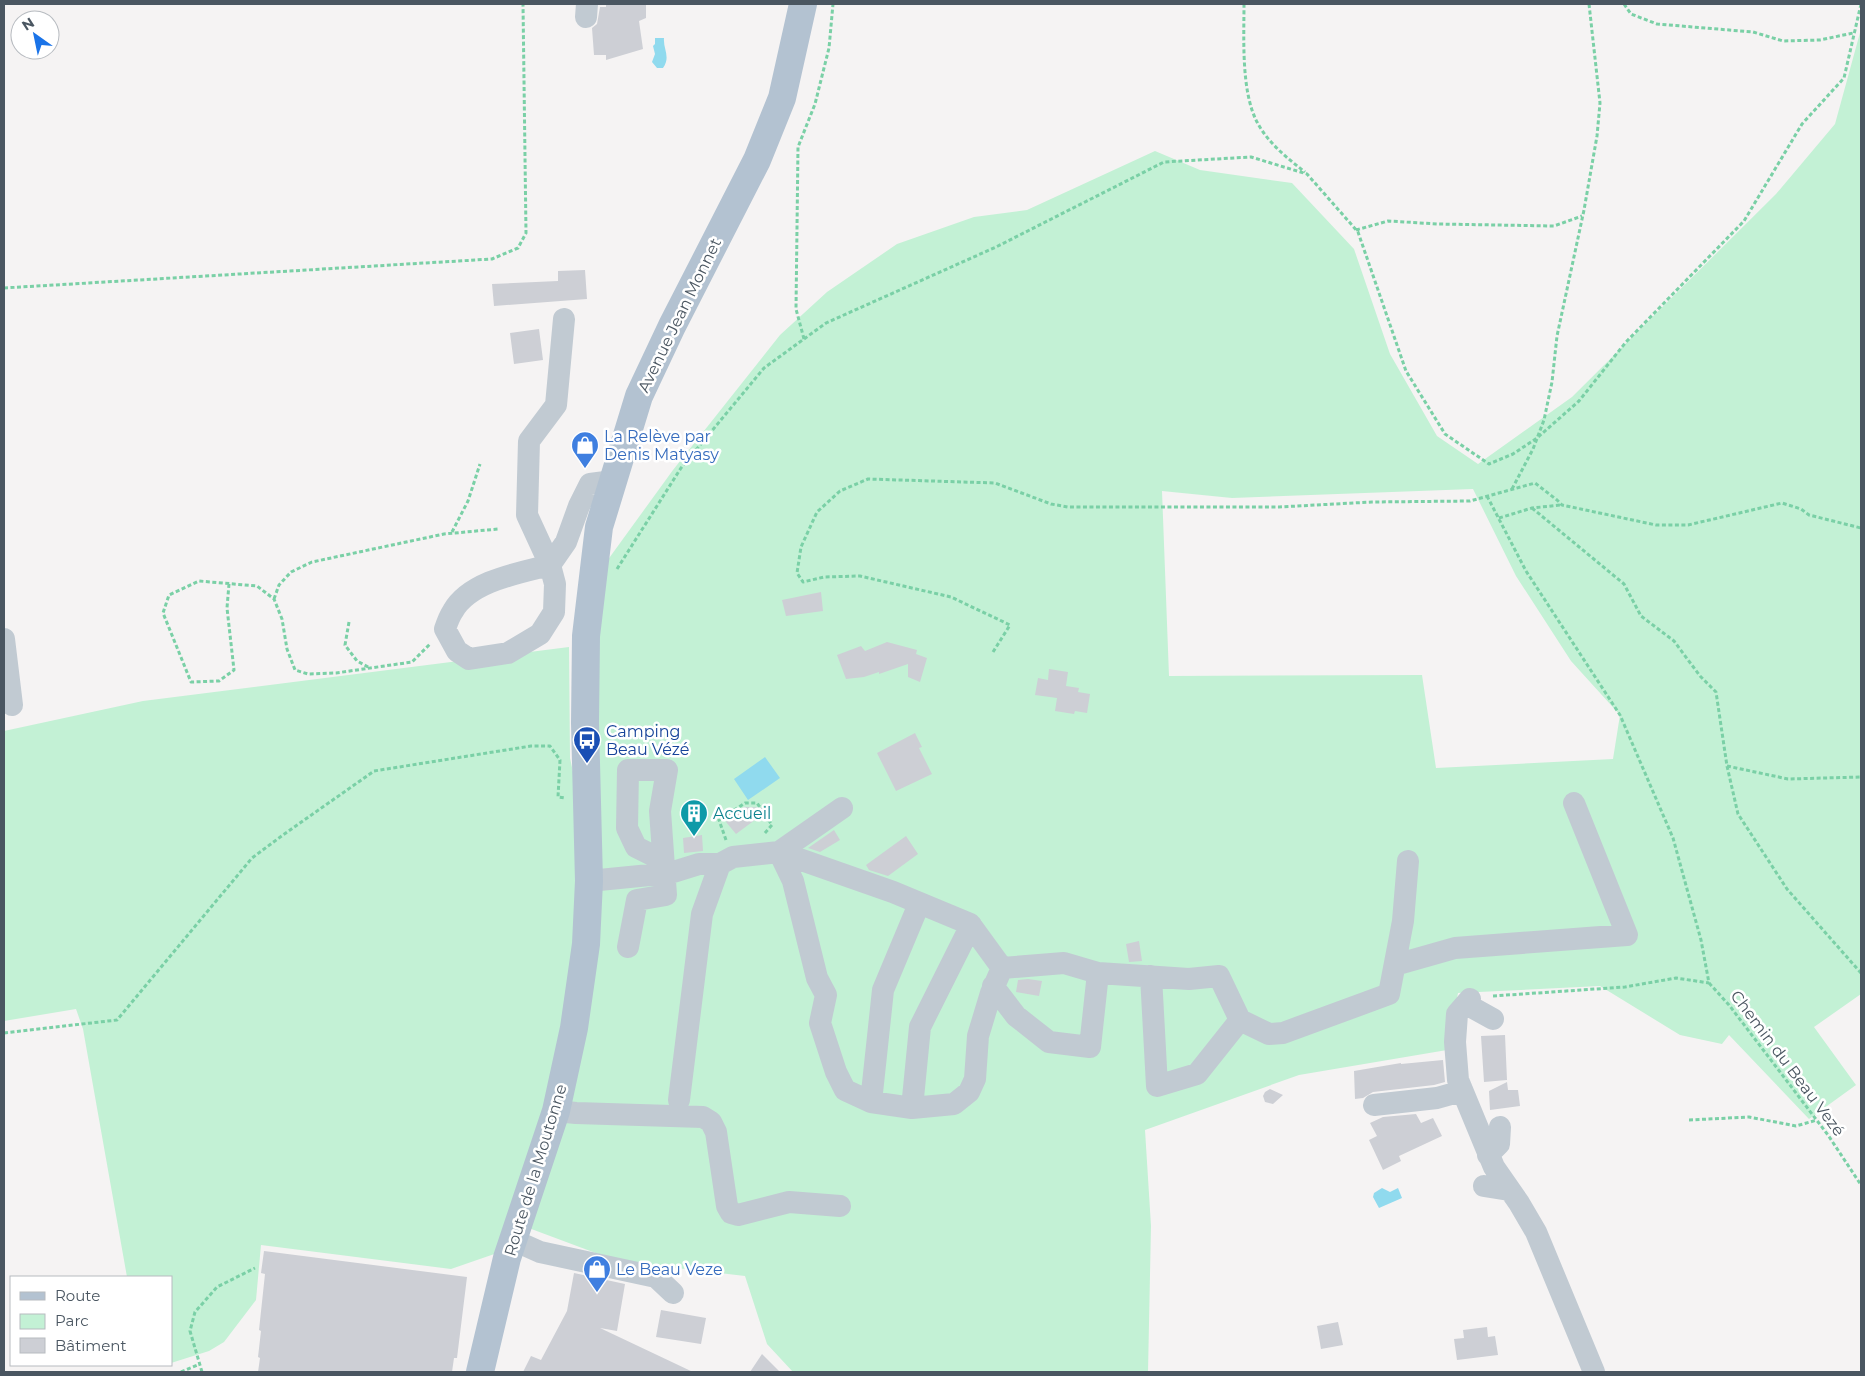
<svg xmlns="http://www.w3.org/2000/svg" width="1865" height="1376" font-family="Montserrat,sans-serif">
  <style>
    .green { fill: #c3f1d5; fill-rule: evenodd }
    .water { fill: #90daee }
    .building { fill: #cdcfd5 }
    .lines { fill: none; stroke-linecap: round; stroke-linejoin: round }
    .path { stroke: #7ad0a6; stroke-width: 3; stroke-dasharray: 4 2.5; stroke-linecap: butt }
    .minor { stroke: #c1cad2; stroke-width: 22 }
    .major { stroke: #b3c2d1; stroke-width: 28 }
    .labels { text-anchor: middle; stroke-width: 5; stroke-linejoin: round; paint-order: stroke }
    .street-label { font-size: 16px; fill: #4a5661; stroke: #fff }
    .shop-label { font-size: 16px; fill: #366cbe; stroke: #fff; text-anchor: start }
    .transit-label { font-size: 16px; fill: #164399; stroke: #fff; text-anchor: start }
    .culture-label { font-size: 16px; fill: #0d838f; stroke: #fff; text-anchor: start }
  </style>
  <rect width="100%" height="100%" fill="#f5f3f3"/>
  <path class="green" d="M1861,29V994L1814,1027L1856,1085L1809,1119L1729,1035L1722,1044L1680,1035L1600,986L1458,993L1447,1050L1299,1075L1145,1130L1151,1226L1148,1372H793L767,1344L745,1276L617,1261L526,1227L600,806L599,735L595,664L607,561L673,470L780,335L827,292L897,244L974,217L1027,210L1155,151L1200,170L1292,183L1354,249L1390,354L1437,436L1478,464L1572,397L1776,194L1835,124ZM1473,489L1516,576L1571,661L1620,715L1613,759L1436,768L1422,675L1169,676L1162,491L1232,498Z
    M569,647L570,758L581,810L580,947L551,1101L503,1251L451,1269L261,1245L256,1300L224,1342L209,1351L171,1363V1277H127L83,1029L76,1009L4,1021V731L143,701Z"/>
  <path class="water" d="M655,38H664C663,49 671,57 663,68H657L652,62L655,54L653,46L655,44Z
    M765,757L780,778L748,800L734,779Z
    M1382,1188L1390,1192L1398,1188L1402,1198L1379,1208L1373,1197L1374,1193Z"/>
  <path class="building" d="M606,4H646V18L639,21L643,49L606,60V55H594L592,28L597,24L600,7H606Z
    M585,270L587,299L494,306L492,284L558,281V271Z
    M539,329L543,360L514,364L510,333Z
    M821,592L823,611L786,616L782,600Z
    M887,642L917,650L916,654L927,658L920,682L908,677V664L879,674V672L864,677L846,679L837,655L861,646L865,651Z
    M1049,669L1068,672L1066,686L1079,688L1078,692L1090,694L1087,713L1075,711L1074,714L1055,711L1057,698L1035,695L1038,678L1048,680Z
    M915,733L922,747L919,748L932,774L896,791L877,753Z
    M744,807L771,808L736,834L726,822Z
    M834,830L840,840L820,852L808,848Z
    M702,835L703,851L684,853L683,838Z
    M906,836L918,854L888,876L869,870L866,865Z
    M1139,941L1142,961L1129,962L1126,944Z
    M1028,979L1042,981L1039,996L1016,992L1018,980Z
    M1505,1035L1507,1080L1484,1082L1481,1036Z
    M1443,1060L1445,1082L1434,1085L1373,1092L1363,1098L1355,1099L1354,1071L1401,1063V1064Z
    M1507,1082L1508,1090H1518L1520,1106L1490,1110L1489,1091Z
    M1270,1089L1283,1095L1273,1104L1265,1102L1263,1096L1265,1092Z
    M1416,1114L1421,1123L1433,1118L1442,1136L1399,1156L1401,1161L1383,1170L1369,1140L1377,1136L1370,1123L1383,1117Z
    M264,1251L467,1277L457,1358H454L452,1372H258L260,1358L258,1357L261,1331L259,1330L265,1274L261,1273Z
    M574,1273L625,1284L617,1331L600,1328L693,1372H523L531,1356L541,1360L567,1311Z
    M661,1310L706,1318L701,1344L656,1337Z
    M1338,1322L1343,1345L1321,1349L1317,1326Z
    M1487,1327L1488,1337L1495,1336L1498,1355L1457,1360L1454,1339L1464,1338L1463,1330Z
    M762,1354L780,1372H750Z"/>
  <g class="lines">
    <path class="path" d="M1244,4C1244,39 1241,91 1257,122C1268,143 1287,158 1305,172
      M1624,4L1631,14L1657,24L1753,32L1783,41L1820,40L1853,33
      M1356,230L1388,221L1438,224L1554,226L1582,216
      M4,288L492,259L518,248L526,233L523,4
      M804,339L796,309L798,147L815,104L829,48L833,4
      M1512,489L1533,449L1544,420L1552,382L1557,336L1584,210L1597,136L1600,103L1589,4
      M1487,496L1526,571L1620,715L1673,838L1701,940L1709,983
      M1532,508L1624,584L1641,616L1674,641L1700,676L1716,692L1727,766L1738,814L1787,889L1861,973
      M1499,518L1532,508L1561,505
      M452,532L468,501L480,464
      M617,569L681,468L764,368L826,323L996,247L1164,162L1251,157L1307,174L1358,232L1406,371L1445,434L1489,464L1513,454L1537,438L1579,401L1626,342L1744,221L1802,124L1844,78L1861,4
      M229,584L227,608L234,670L219,681L191,682L163,613L169,595L199,581L257,586L274,599L282,619L287,649L295,670L308,674L336,673L412,662L430,644
      M274,599L279,585L291,572L312,562L444,534L498,529
      M349,622L345,645L357,661L370,668
      M993,652L1010,625L951,597L860,576L824,577L803,582L797,573L801,547L817,512L840,491L868,479L995,483L1051,504L1068,507H1279L1372,502L1470,501L1535,483L1557,500L1562,505L1656,525H1688L1782,503L1801,509L1809,515L1861,528
      M1727,766L1788,779L1861,777
      M726,840L719,820L745,803H757L772,825L764,834
      M1709,983L1729,1005L1828,1135L1861,1185
      M1493,996L1625,987L1676,978L1709,983
      M4,1033L117,1020L252,858L283,835L374,771L531,746H550L560,760L558,797L565,798
      M1689,1120L1749,1117L1796,1126L1817,1120
      M181,1372L200,1364
      M202,1372L190,1331L195,1312L217,1287L255,1268"/>
    <path class="minor" d="M586,17L587,4
      M564,319L556,405L529,441L527,515L550,565L566,542L579,506L590,484L613,481
      M550,565L555,584L554,612L540,634L508,653L469,659L457,651L445,629C447,623 449,617 453,611C470,581 519,573 550,565Z
      M4,639L12,705
      M779,852L793,881L817,978L826,995L820,1023L836,1072L845,1090L871,1102L912,1108L954,1104L969,1092L975,1079L978,1036L991,993L1002,968
      M779,852L893,892L970,924L1002,968
      M589,881L670,873L699,864H720
      M628,947L637,900L666,895L660,811L667,770H628L627,828L636,847L662,860
      M1395,965L1455,948L1627,935L1574,803
      M1002,968L1064,963L1098,973L1189,979L1219,976L1240,1020L1269,1034L1283,1033L1389,994L1403,921L1408,861
      M1151,976L1157,1086L1197,1074L1240,1020
      M993,986L1016,1016L1049,1042L1090,1047L1098,973
      M1470,999L1457,1014L1455,1042L1458,1080L1494,1167L1519,1203L1536,1232L1594,1372
      M1466,1004L1493,1019
      M679,1100L702,914L720,864L733,857L779,852L842,808
      M871,1102L883,990L919,904
      M1374,1105L1437,1098L1462,1091
      M912,1108L920,1027L971,925
      M556,1111L576,1113L703,1117L711,1122L716,1132L727,1206L731,1213L738,1215L789,1202L840,1206
      M1488,1155L1499,1144L1500,1127
      M1484,1186L1509,1190
      M513,1240L540,1252L656,1277L673,1293"/>
    <path class="major" d="M480,1372L507,1258L556,1111L574,1028L586,944L589,881L585,723L586,636L599,527L639,396L672,326L757,160L782,98L803,4"/>
  </g>
  <defs>
    <g id="shop-pin" transform="scale(1.4375)"><path d="M0 17L-7.5 6A9.5 9.5 0 1 1 7.5 6Z" fill="#3f7fe0" stroke="#fff"/><path d="M-5-2.5h2.3a2.7 3.5 0 0 1 5.4 0H5L5.5 6h-11ZM-1.5-2.5h3a1.5 2.3 0 0 0-3 0Z" fill="#fff"/></g>
    <g id="bus-pin" transform="scale(1.4375)"><path d="M0 17L-7.5 6A9.5 9.5 0 1 1 7.5 6Z" fill="#1a4fb4" stroke="#fff"/><path d="M-5-6H5V4H4V6H2V4H-2V6H-4V4H-5ZM-3.5-4V0h7V-4ZM-3.5 1.2v1.5H-2V1.2ZM2 1.2v1.5H3.5V1.2Z" fill="#fff"/></g>
    <g id="building-pin" transform="scale(1.4375)"><path d="M0 17L-7.5 6A9.5 9.5 0 1 1 7.5 6Z" fill="#0f9aa8" stroke="#fff"/><path d="M-4-6H4V6H1V3H-1V6H-4ZM-2.5-4.3h1.7v1.8h-1.7ZM.8-4.3h1.7v1.8H.8ZM-2.5-1h1.7V.8h-1.7ZM.8-1h1.7V.8H.8Z" fill="#fff"/></g>
  </defs>
  <g fill-rule="evenodd">
    <use href="#shop-pin" x="585" y="445"/>
    <use href="#bus-pin" x="587" y="740"/>
    <use href="#building-pin" x="694" y="813"/>
    <use href="#shop-pin" x="597" y="1269"/>
  </g>
  <g class="labels">
    <g class="street-label">
      <text transform="translate(679 315) rotate(-64)" y="6">Avenue Jean Monnet</text>
      <text transform="translate(1788 1063) rotate(53)" y="6">Chemin du Beau Vezé</text>
      <text transform="translate(535 1170) rotate(-73)" y="6">Route de la Moutonne</text>
    </g>
    <g class="shop-label">
      <text x="604" y="442">La Relève par<tspan x="604" dy="18">Denis Matyasy</tspan></text>
      <text x="616" y="1275">Le Beau Veze</text>
    </g>
    <g class="transit-label">
      <text x="606" y="737">Camping<tspan x="606" dy="18">Beau Vézé</tspan></text>
    </g>
    <g class="culture-label">
      <text x="713" y="819">Accueil</text>
    </g>
  </g>
  <rect width="1865" height="1376" fill="none" stroke="#4a5661" stroke-width="10"/>
  <rect x="10" y="1276" width="162" height="90" fill="#ffffff" stroke="#b7bbc0"/>
  <rect x="20" y="1292" width="25" height="8" fill="#b3c2d1" stroke="#b7bbc0"/>
  <text x="55" y="1301" font-size="15" fill="#4a5661">Route</text>
  <rect x="20" y="1314" width="25" height="15" fill="#c3f1d5" stroke="#b7bbc0"/>
  <text x="55" y="1326" font-size="15" fill="#4a5661">Parc</text>
  <rect x="20" y="1338" width="25" height="15" fill="#cdcfd5" stroke="#b7bbc0"/>
  <text x="55" y="1351" font-size="15" fill="#4a5661">Bâtiment</text>
  <g transform="translate(35 35) rotate(327)"><circle r="24" fill="#ffffff" stroke="#b7bbc0"/>
  <path d="M0-4L9 19L0 12L-9 19Z" fill="#1a73e8"/>
  <text y="-8" font-size="14" font-weight="bold" text-anchor="middle" fill="#4a5661">N</text>
  </g>
</svg>
